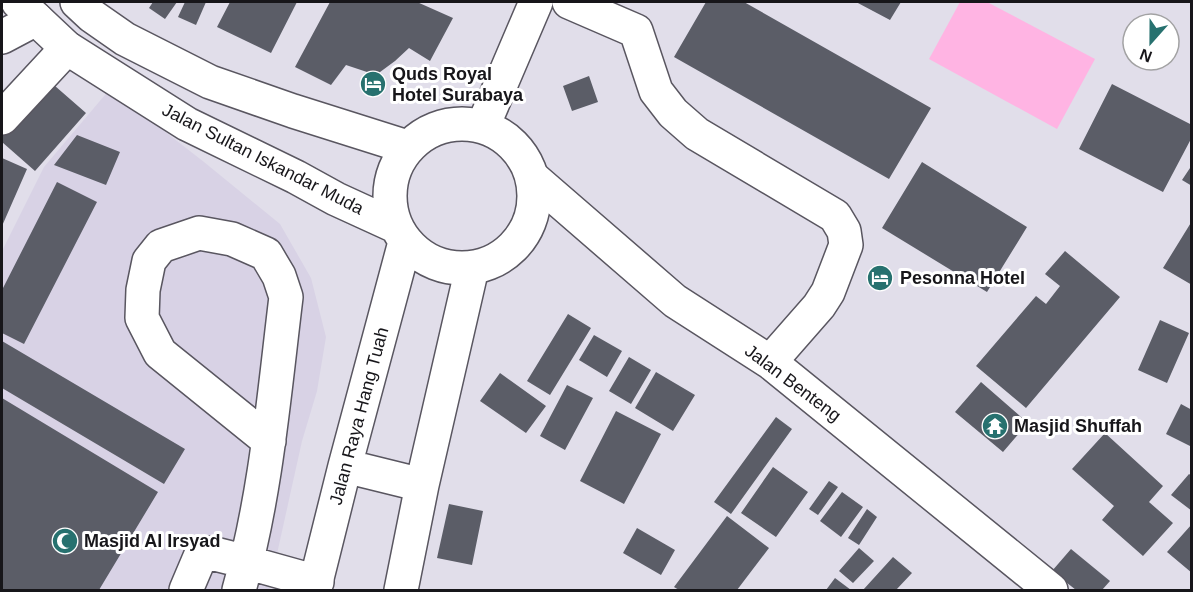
<svg xmlns="http://www.w3.org/2000/svg" width="1193" height="592" font-family="Helvetica,sans-serif">
  <style>
    .built { fill: #d8d2e5 }
    .green { fill: #ffb4e3 }
    .building { fill: #5b5d67 }
    .lines { fill: none; stroke-linecap: round; stroke-linejoin: round }
    .minor-casing { stroke: #595660; stroke-width: 36 }
    .highway-casing { stroke: #595660; stroke-width: 36 }
    .minor { stroke: #fff; stroke-width: 33 }
    .highway { stroke: #fff; stroke-width: 33 }
    .labels { text-anchor: middle; stroke-width: 6; stroke-linejoin: round; paint-order: stroke }
    .poi-label { font-size: 18px; font-weight: bold; fill: #17161a; stroke: #fff; text-anchor: start }
    .street-label { font-size: 18px; fill: #17161a; stroke: #fff }
  </style>
  <rect width="100%" height="100%" fill="#e1deea"/>
  <path class="built" d="M110,89L204,162L280,224L311,278L326,337L317,391L302,441L269,590H2V251L44,167Z"/>
  <path class="green" d="M960,2H987L1095,59L1057,129L929,59Z"/>
  <path class="building" d="M153,2H177L165,19L149,8Z
    M185,2H206L196,25L178,17Z
    M230,2H297L271,53L217,27Z
    M330,2H417L453,18L430,61L409,48L395,61L376,75L346,65L331,85L295,67Z
    M706,2H744L931,108L889,179L674,57Z
    M856,2H901L890,20Z
    M589,76L598,102L572,111L563,86Z
    M47,79L86,113L35,171L2,142V131Z
    M1112,84L1192,125V137L1163,192L1079,149Z
    M77,135L120,152L106,185L54,165Z
    M2,158L27,169L2,226Z
    M922,162L1027,227L987,292L882,228Z
    M1192,165V186L1182,180Z
    M57,182L97,202L24,344L2,333V290Z
    M1192,221V285L1163,268Z
    M1065,251L1120,297L1026,408L976,366L1036,296L1046,304L1060,286L1045,274Z
    M568,314L591,328L550,395L527,381Z
    M1160,320L1189,333L1167,383L1138,370Z
    M594,335L622,351L607,377L579,360Z
    M2,341L185,449L164,484L2,388Z
    M629,357L651,370L631,404L609,391Z
    M656,372L695,395L673,431L635,408Z
    M500,373L546,406L526,433L480,401Z
    M981,382L1028,423L1003,452L955,412Z
    M567,385L593,398L565,450L540,436Z
    M2,398L158,492L99,590H2Z
    M1181,404L1192,410V447L1166,434Z
    M616,411L661,434L624,504L580,481Z
    M776,417L792,429L731,514L714,502Z
    M1105,433L1163,486L1149,502L1173,523L1143,556L1102,520L1114,506L1072,469Z
    M773,467L808,492L776,537L741,513Z
    M1189,474L1192,476V511L1171,495Z
    M829,481L838,487L818,515L809,509Z
    M842,492L863,507L841,537L820,521Z
    M449,504L483,511L472,565L437,558Z
    M867,509L877,517L859,545L848,538Z
    M727,516L769,548L737,590H679L674,587Z
    M1192,524V573L1167,552Z
    M637,528L675,550L661,575L623,553Z
    M859,548L874,561L853,583L839,571Z
    M1071,549L1110,581L1102,590H1076L1052,571Z
    M893,557L912,573L896,590H863Z
    M835,578L851,590H826Z"/>
  <g class="lines">
    <g class="minor-casing">
      <path id="minor" d="M569,2L636,31L656,91L673,113L697,134L835,216L844,231L846,245L828,292L819,306L770,362
        M2,37L36,19
        M2,118L67,48
        M483,126L536,2
        M533,178L675,301L770,362L1051,590
        M186,590L200,557L211,553L235,559L317,582
        M239,590C266,495 274,395 286,297L279,276L266,254L232,239L199,233L161,246L149,261L143,290L142,318L160,353L269,441"/>
    </g>
    <g class="highway-casing">
      <path id="highway" d="M18,2L67,48L187,124L296,177L336,199L395,226
        M77,2L92,16L125,39L210,82L293,111L407,147
        M390 196a72 72 0 1 1 144 0a72 72 0 1 1-144 0Z
        M345,466L422,485
        M314,590L345,466L405,242
        M401,590L422,485L472,268"/>
    </g>
    <use href="#minor" class="minor"/>
    <use href="#highway" class="highway"/>
  </g>
  <defs>
    <g id="hotel-disc" transform="scale(1.35)"><circle r="9.5" fill="#27716f" stroke="#fff"/><path d="M-6-4.5h1.5V1H6V5H4.5V3h-9V5H-6ZM-4 0a1.8 1.8 0 1 1 3.6 0ZM.5 0V-2.5h3Q6-2.5 6 0Z" fill="#fff"/></g>
    <g id="temple-disc" transform="scale(1.35)"><circle r="9.5" fill="#27716f" stroke="#fff"/><path d="M0-6L5-2H3V0L6.5 2.5H4V6H1.5V3h-3V6H-4V2.5H-6.5L-3 0V-2H-5Z" fill="#fff"/></g>
    <g id="mosque-disc" transform="scale(1.35)"><circle r="9.5" fill="#27716f" stroke="#fff"/><path d="M3.5-4.9A6 6 0 1 0 3.5 4.9A5 5 0 1 1 3.5-4.9Z" fill="#fff"/></g>
  </defs>
  <g fill-rule="evenodd">
    <use href="#hotel-disc" x="373" y="84"/>
    <use href="#hotel-disc" x="880" y="278"/>
    <use href="#temple-disc" x="995" y="426"/>
    <use href="#mosque-disc" x="65" y="541"/>
  </g>
  <g class="labels">
    <g class="poi-label">
      <text x="392" y="80">Quds Royal<tspan x="392" dy="21">Hotel Surabaya</tspan></text>
      <text x="900" y="284">Pesonna Hotel</text>
      <text x="1014" y="432">Masjid Shuffah</text>
      <text x="84" y="547">Masjid Al Irsyad</text>
    </g>
    <g class="street-label">
      <text transform="translate(263 159) rotate(27)" y="6">Jalan Sultan Iskandar Muda</text>
      <text transform="translate(793 383) rotate(37)" y="6">Jalan Benteng</text>
      <text transform="translate(359 416) rotate(-75)" y="6">Jalan Raya Hang Tuah</text>
    </g>
  </g>
  <rect width="1193" height="592" fill="none" stroke="#17161a" stroke-width="6"/>
  <g transform="translate(1151 42) rotate(201)"><circle r="28" fill="#ffffff" stroke="#a2a2a3" stroke-width="1.5"/>
  <path d="M0-4.5L10 22L0 15L-10 22Z" fill="#27716f"/>
  <text y="-9" font-size="16" font-weight="bold" text-anchor="middle" fill="#17161a">N</text>
  </g>
</svg>
